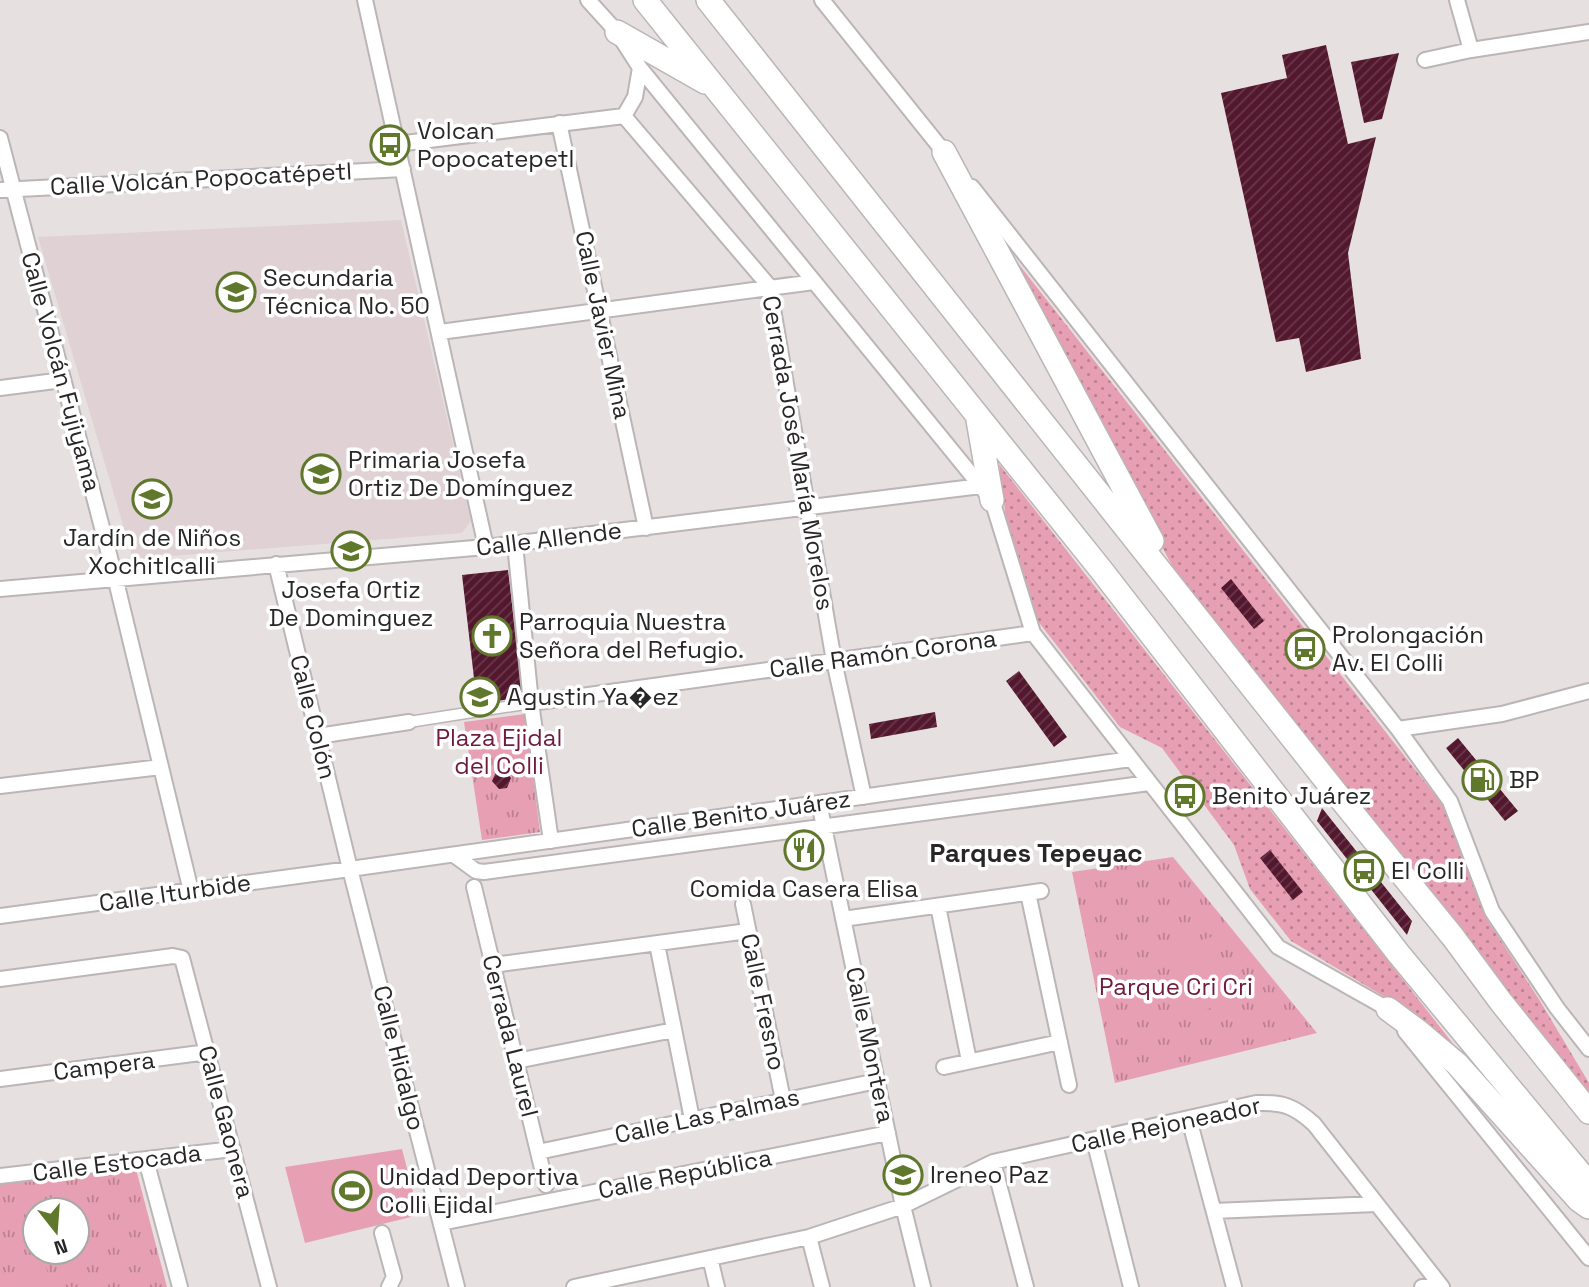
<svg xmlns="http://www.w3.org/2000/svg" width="1589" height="1287" font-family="'Space Grotesk',sans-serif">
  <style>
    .built { fill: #dfd1d4 }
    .grass { fill: url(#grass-dots) }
    .park { fill: url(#park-tufts); fill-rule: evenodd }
    .garden { fill: #e79fb3 }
    .building { fill: url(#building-hatch) }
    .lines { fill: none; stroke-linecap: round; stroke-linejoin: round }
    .pedestrian-casing { stroke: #bbb5b6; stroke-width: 13 }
    .minor-casing { stroke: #bbb5b6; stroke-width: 18 }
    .trunk-casing { stroke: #bbb5b6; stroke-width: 26 }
    .pedestrian { stroke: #fff; stroke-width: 10 }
    .minor { stroke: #fff; stroke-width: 14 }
    .trunk { stroke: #fff; stroke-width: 23 }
    .labels { text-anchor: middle; stroke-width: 7; stroke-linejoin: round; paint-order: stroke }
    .poi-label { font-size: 24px; fill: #282626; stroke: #fff; text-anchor: start }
    .street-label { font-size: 24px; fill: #282626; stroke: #fff }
    .park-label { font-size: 24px; fill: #701b3c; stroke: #fff }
    .neighbourhood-label { font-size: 26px; font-weight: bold; fill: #282626; stroke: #fff }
  </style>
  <defs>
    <pattern id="grass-dots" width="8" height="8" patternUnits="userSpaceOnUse" patternTransform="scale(1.75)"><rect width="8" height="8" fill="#e79fb3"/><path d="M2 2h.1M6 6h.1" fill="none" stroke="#bb8191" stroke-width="1.8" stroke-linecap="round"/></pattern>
    <pattern id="park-tufts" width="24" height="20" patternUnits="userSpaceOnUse" patternTransform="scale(1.75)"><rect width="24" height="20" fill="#e79fb3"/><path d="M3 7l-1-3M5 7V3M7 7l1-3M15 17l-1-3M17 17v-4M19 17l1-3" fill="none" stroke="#bb8191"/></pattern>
    <pattern id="building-hatch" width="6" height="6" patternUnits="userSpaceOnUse" patternTransform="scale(1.75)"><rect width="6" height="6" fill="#53182e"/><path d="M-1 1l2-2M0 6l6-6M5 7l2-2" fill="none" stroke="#68394b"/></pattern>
  </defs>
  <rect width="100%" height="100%" fill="#e7e0e1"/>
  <path class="built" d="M401,220L471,521L462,533L133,559L38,237Z"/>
  <path class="grass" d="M991,229L1443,805L1485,916L1540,1001L1589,1083V1098L1176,573Z
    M999,464L1458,1050L1427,1022L1291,941L1250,889L1234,845L1162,748L1120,727L1037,620L1006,519Z"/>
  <path class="park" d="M525,714L540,832L482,840L464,722Z
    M1173,857L1317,1033L1115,1083L1072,872Z
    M136,1169L167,1287H0V1184ZM35,1210H77V1252H35Z"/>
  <path class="garden" d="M1211,937L1232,1001L1193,1014L1173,949Z
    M402,1149L419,1215L305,1243L285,1167Z
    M46,1266L51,1287H7L4,1274Z"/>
  <path class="building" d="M1326,45L1348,144L1376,137L1348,253L1361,359L1306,372L1299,338L1276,342L1221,93L1287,78L1282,55Z
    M1399,53L1382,119L1364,123L1351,62Z
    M508,570L523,697L477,704L462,575Z
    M1231,579L1264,621L1254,629L1221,588Z
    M1019,671L1067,737L1054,747L1006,681Z
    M935,712L937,727L871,739L869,724Z
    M1458,738L1518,811L1505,821L1446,748Z
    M504,770L511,778L507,788L499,789L492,781L496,772Z
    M1322,808L1412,921L1407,935L1317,821Z
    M1270,850L1303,892L1293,900L1260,858Z"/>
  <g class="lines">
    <g class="pedestrian-casing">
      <path id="pedestrian" d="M409,722L531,703"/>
    </g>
    <g class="minor-casing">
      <path id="minor" d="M365,0L486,547
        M588,0L617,32L640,68L992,500L1033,633L1278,947L1388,1009L1393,1015
        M822,0L948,157
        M1457,0L1471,50
        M1425,60L1471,50L1589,32
        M624,116L769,286L834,661L864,797
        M624,116L635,97L640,68
        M559,123L646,528
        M0,138L115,577L191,891
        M397,144L624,116
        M972,187L1398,729L1450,801L1492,911L1557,1008L1589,1049
        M0,190L403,169
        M440,332L814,282
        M0,388L63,380
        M515,544L531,703L551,841
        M276,564L350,869L457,1287
        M0,589L486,547L981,486
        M531,703L1033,633
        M1398,729L1502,714L1589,691
        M318,736L409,722
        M0,786L161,767
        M819,803L903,1206L923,1287
        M454,855L476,871L484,872L1149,783
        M474,887L546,1185
        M1028,893L1069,1085
        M743,904L783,1100
        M938,906L969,1061
        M0,916L350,869L1131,759
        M843,919L1041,891
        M657,944L692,1119
        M493,965L748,931
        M0,979L173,956L182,958L269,1287
        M1405,1031L1589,1258
        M516,1061L674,1030
        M944,1067L1060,1042
        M0,1079L208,1052
        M1189,1119L1234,1287
        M1094,1140L1131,1287
        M538,1152L877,1081
        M146,1160L180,1287
        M993,1162L1026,1287
        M0,1176L233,1149
        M1214,1211L1376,1204
        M441,1223L888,1133
        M382,1233L394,1277L389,1287
        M809,1237L822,1287
        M710,1258L717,1287
        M574,1287L809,1237L903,1206L993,1162L1256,1103C1283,1102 1294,1106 1314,1124L1442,1287
        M1422,1287L1441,1286"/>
    </g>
    <g class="trunk-casing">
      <path id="trunk" d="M645,0L1102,571L1398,953L1589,1184
        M708,0L1336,793L1453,937L1501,1002L1589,1112
        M617,32L705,82
        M944,152L1152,541
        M978,420L992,500
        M1388,1009L1419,1032L1457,1064L1579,1200L1589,1207"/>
    </g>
    <use href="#pedestrian" class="pedestrian"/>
    <use href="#minor" class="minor"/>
    <use href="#trunk" class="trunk"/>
  </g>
  <defs>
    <g id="bus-ring" transform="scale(2.0125)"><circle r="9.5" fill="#fff" stroke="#5f782b" stroke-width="1.5"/><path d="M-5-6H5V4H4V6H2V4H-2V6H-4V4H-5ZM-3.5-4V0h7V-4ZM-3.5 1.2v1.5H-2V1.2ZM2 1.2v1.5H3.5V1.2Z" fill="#5f782b"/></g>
    <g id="school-ring" transform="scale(2.0125)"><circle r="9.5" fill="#fff" stroke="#5f782b" stroke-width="1.5"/><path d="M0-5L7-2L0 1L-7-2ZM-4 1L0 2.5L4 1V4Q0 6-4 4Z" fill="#5f782b"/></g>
    <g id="church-ring" transform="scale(2.0125)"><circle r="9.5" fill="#fff" stroke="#5f782b" stroke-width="1.5"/><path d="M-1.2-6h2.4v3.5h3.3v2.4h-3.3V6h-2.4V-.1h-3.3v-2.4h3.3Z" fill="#5f782b"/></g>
    <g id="fuel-ring" transform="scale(2.0125)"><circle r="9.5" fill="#fff" stroke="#5f782b" stroke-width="1.5"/><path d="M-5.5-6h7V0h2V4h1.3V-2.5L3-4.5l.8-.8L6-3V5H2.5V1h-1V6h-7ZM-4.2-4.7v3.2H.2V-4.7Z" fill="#5f782b"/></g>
    <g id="restaurant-ring" transform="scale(2.0125)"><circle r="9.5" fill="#fff" stroke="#5f782b" stroke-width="1.5"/><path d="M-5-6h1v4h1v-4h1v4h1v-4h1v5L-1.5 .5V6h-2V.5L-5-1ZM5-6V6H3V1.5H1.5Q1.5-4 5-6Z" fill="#5f782b"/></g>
    <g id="stadium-ring" transform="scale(2.0125)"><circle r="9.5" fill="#fff" stroke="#5f782b" stroke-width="1.5"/><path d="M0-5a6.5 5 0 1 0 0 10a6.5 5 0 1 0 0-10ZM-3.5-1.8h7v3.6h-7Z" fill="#5f782b"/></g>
  </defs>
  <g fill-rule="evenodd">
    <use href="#bus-ring" x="390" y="145"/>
    <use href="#school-ring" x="236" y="292"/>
    <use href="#school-ring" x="321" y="474"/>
    <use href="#school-ring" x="152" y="499"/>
    <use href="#school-ring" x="351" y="551"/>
    <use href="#church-ring" x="492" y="636"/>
    <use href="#bus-ring" x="1305" y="649"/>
    <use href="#school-ring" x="480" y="697"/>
    <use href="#fuel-ring" x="1482" y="780"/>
    <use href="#bus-ring" x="1185" y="796"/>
    <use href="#restaurant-ring" x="804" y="850"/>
    <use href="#bus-ring" x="1364" y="871"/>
    <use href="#school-ring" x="903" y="1175"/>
    <use href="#stadium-ring" x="352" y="1191"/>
  </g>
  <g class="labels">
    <g class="poi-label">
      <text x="417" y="139">Volcan<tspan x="417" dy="28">Popocatepetl</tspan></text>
      <text x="263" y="286">Secundaria<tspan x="263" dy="28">Técnica No. 50</tspan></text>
      <text x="348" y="468">Primaria Josefa<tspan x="348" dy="28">Ortiz De Domínguez</tspan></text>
      <text x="152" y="546" text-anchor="middle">Jardín de Niños<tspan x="152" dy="28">Xochitlcalli</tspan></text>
      <text x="351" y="598" text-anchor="middle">Josefa Ortiz<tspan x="351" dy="28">De Dominguez</tspan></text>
      <text x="519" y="630">Parroquia Nuestra<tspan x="519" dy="28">Señora del Refugio.</tspan></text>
      <text x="1332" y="643">Prolongación<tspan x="1332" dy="28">Av. El Colli</tspan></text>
      <text x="507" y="705">Agustin Ya�ez</text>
      <text x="1509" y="788">BP</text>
      <text x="1212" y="804">Benito Juárez</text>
      <text x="1391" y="879">El Colli</text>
      <text x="804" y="897" text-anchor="middle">Comida Casera Elisa</text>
      <text x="930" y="1183">Ireneo Paz</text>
      <text x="379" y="1185">Unidad Deportiva<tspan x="379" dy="28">Colli Ejidal</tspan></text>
    </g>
    <g class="street-label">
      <text transform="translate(201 179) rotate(-3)" y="8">Calle Volcán Popocatépetl</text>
      <text transform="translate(603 325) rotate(78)" y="8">Calle Javier Mina</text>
      <text transform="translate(61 372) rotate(75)" y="8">Calle Volcán Fujiyama</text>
      <text transform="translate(798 453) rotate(80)" y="8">Cerrada José María Morelos</text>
      <text transform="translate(549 539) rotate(-7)" y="8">Calle Allende</text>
      <text transform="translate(883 654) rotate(-8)" y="8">Calle Ramón Corona</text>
      <text transform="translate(313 717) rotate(76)" y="8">Calle Colón</text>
      <text transform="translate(741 814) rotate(-8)" y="8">Calle Benito Juárez</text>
      <text transform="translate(175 893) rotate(-8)" y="8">Calle Iturbide</text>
      <text transform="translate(763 1002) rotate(78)" y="8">Calle Fresno</text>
      <text transform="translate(510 1036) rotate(76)" y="8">Cerrada Laurel</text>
      <text transform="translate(870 1045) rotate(78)" y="8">Calle Montera</text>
      <text transform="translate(399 1058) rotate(76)" y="8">Calle Hidalgo</text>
      <text transform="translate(104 1066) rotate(-7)" y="8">Campera</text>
      <text transform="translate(707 1116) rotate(-12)" y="8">Calle Las Palmas</text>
      <text transform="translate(226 1122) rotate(75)" y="8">Calle Gaonera</text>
      <text transform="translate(1166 1125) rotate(-12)" y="8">Calle Rejoneador</text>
      <text transform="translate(117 1163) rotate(-7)" y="8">Calle Estocada</text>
      <text transform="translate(685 1174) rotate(-11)" y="8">Calle República</text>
    </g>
    <g class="park-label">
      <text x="499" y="746">Plaza Ejidal<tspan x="499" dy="28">del Colli</tspan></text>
      <text x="1176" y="995">Parque Cri Cri</text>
    </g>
    <g class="neighbourhood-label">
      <text x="1036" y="862">Parques Tepeyac</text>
    </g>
  </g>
  <g transform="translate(56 1231) rotate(163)"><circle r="33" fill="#ffffff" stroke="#a9a8a8" stroke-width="2"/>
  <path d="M0-5L12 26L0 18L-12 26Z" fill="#5f782b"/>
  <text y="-10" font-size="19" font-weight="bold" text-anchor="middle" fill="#282626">N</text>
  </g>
</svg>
